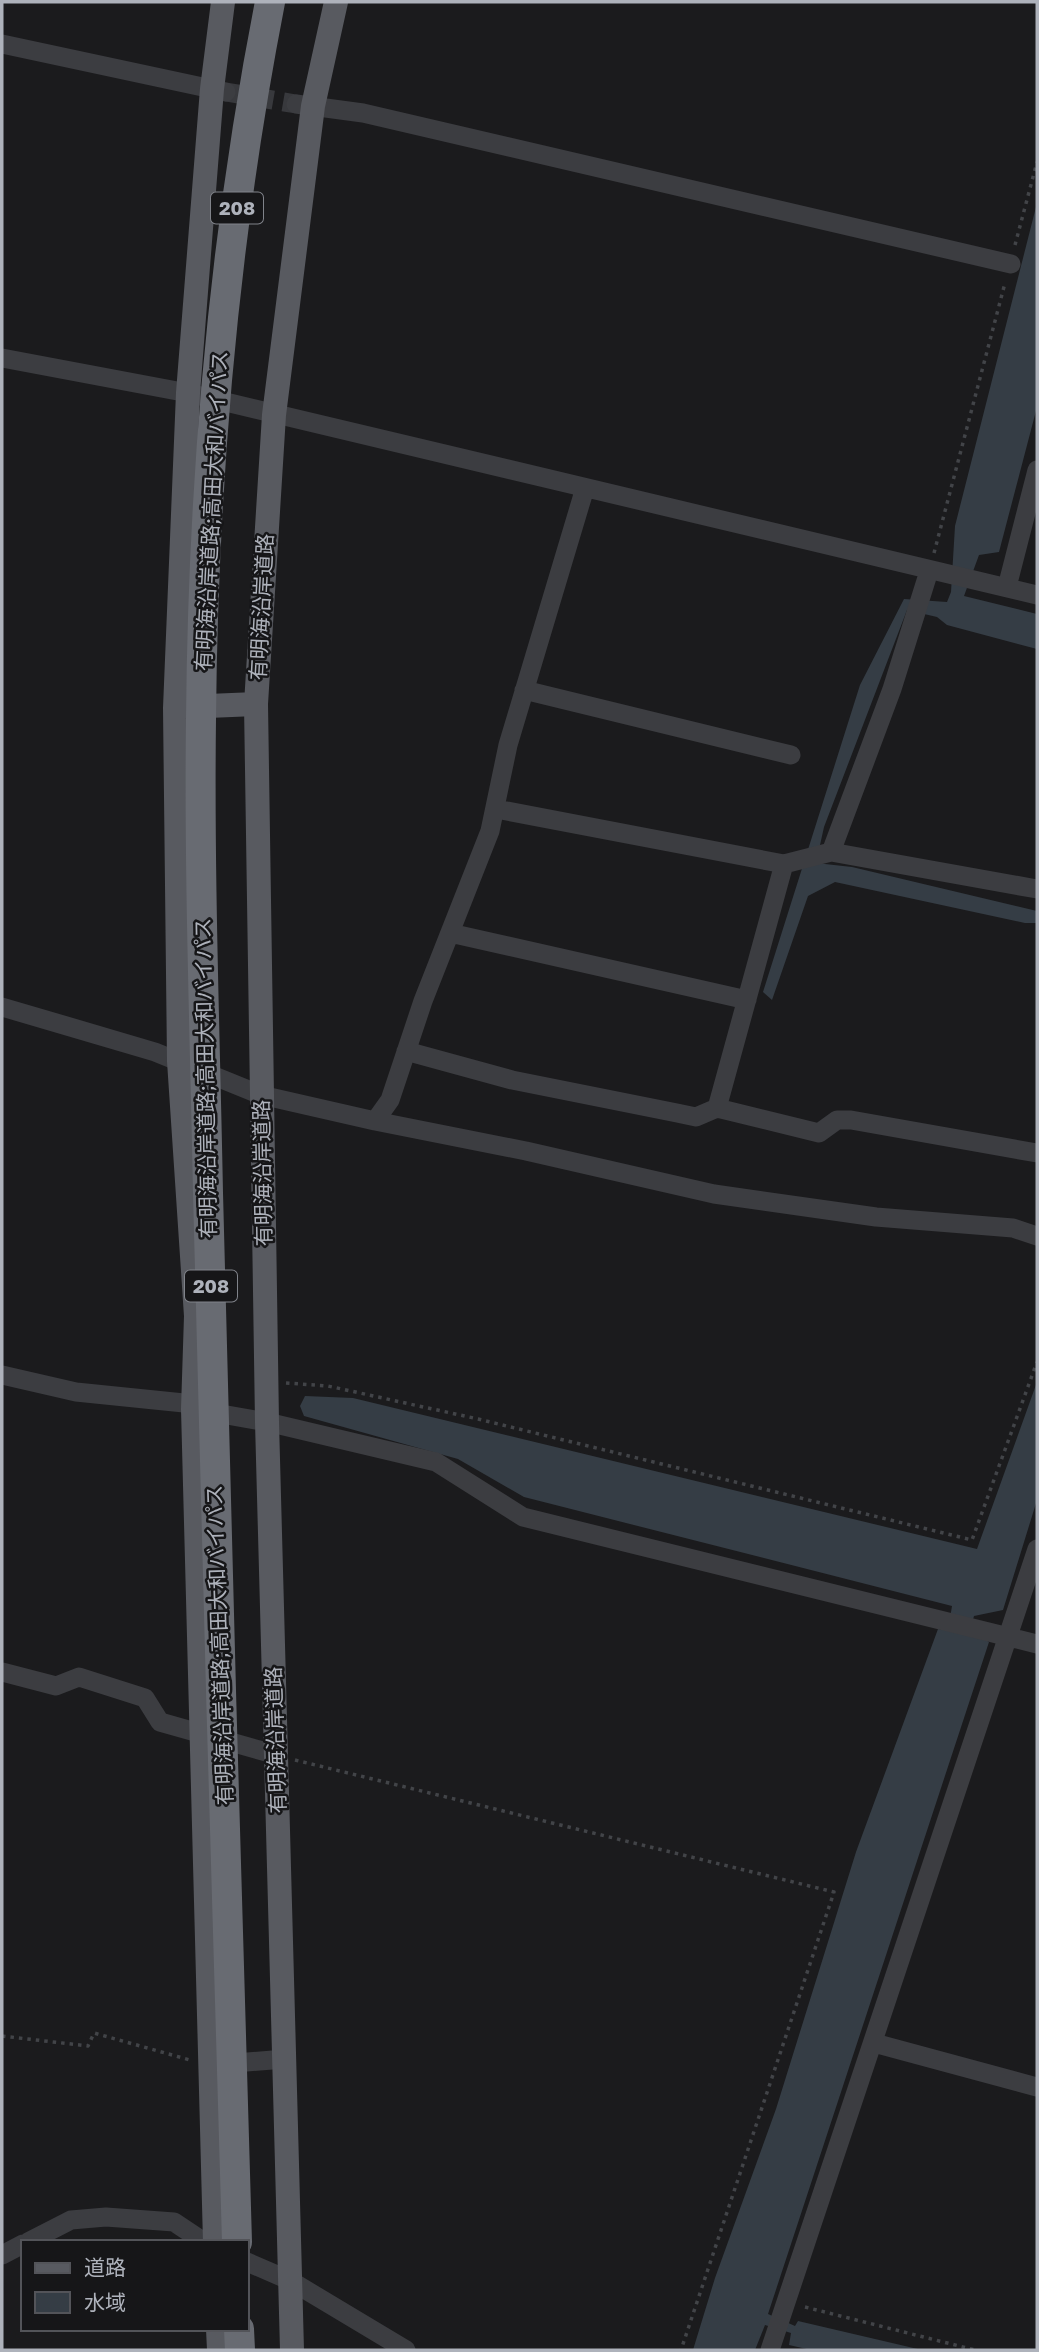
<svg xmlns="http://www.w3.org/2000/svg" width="1039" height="2352" font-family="'Golos Text','Noto Sans JP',sans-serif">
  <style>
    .water { fill: #353d45 }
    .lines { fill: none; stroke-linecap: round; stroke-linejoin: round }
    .minor-tunnel { stroke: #38393d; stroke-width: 19; stroke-dasharray: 19 10; stroke-linecap: butt }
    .path { stroke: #424448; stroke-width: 3.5; stroke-dasharray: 3.5 5; stroke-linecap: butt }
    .minor { stroke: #3c3d41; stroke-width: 19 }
    .major { stroke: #585a60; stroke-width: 24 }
    .highway { stroke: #686b72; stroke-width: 30 }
    .labels { text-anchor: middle; stroke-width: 5; stroke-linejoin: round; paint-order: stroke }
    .shield { fill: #161618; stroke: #80838a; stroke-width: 2 }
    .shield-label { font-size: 19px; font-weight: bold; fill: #aeb2bb }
    .street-label { font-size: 21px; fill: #aeb2bb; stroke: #161618 }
  </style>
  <rect width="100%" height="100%" fill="#1b1b1d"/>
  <path class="water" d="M1037,203V407L999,552L979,555L964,596L1037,614V649L947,625L937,617L907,610L824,827L816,863L852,867L1037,911V923H1025L835,882L808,896L772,1000L763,992L860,685L904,599L947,602L951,592L955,526Z
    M1037,1382V1500L1003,1610L974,1616L970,1630L989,1642L768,2314L795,2326L798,2321L922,2350H811L789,2345L791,2333L765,2325L755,2350H693L715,2278L776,2109L856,1852L938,1629L948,1630L952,1606L524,1497L458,1459L304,1416L300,1406L305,1396L353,1398L977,1549Z"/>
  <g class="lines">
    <path class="minor-tunnel" d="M226,92L296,104"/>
    <path class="path" d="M1015,245L1037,162
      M934,553L1005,283
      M286,1383L328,1386L478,1419L972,1540L1037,1362
      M295,1760L834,1892L681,2350
      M2,2036L88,2046L94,2033L190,2060
      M805,2307L975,2350"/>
    <path class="minor" d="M2,44L226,92
      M296,104L363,113L1011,264
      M2,358L188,393L1037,595
      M1007,587L1037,470
      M524,690L791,755
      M496,809L784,864L831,852L1037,889
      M831,852L892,689L929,571
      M784,864L717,1108L819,1133L837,1120H851L1037,1153
      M450,933L747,1000
      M2,1007L155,1052L261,1095L375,1121L526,1151L714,1194L876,1217L1013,1228L1037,1236
      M406,1051L512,1080L677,1113L696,1117L717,1108
      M375,1121L390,1100L423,1001L490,831L508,745L585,488
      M2,1375L76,1392L184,1403L193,1409L267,1422L436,1462L523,1517L1037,1644
      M2,1672L56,1686L79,1677L145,1698L160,1722L277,1755
      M874,2043L1037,2087
      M223,2064L285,2059
      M28,2242L71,2220L106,2217L174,2222L204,2242
      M2,2255L23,2244
      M247,2262L291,2281L406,2350
      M770,2350L1037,1549"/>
    <path class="major" d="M184,707L256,704
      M215,2242L193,1409L196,1316L179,1061L175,708L188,393L212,89L223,2
      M218,2329L219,2350
      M292,2350L267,1422L256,704L274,415L313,106L336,2"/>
    <path class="highway" d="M237,2242C227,1892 216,1543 208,1193C205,1035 199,877 201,719C203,480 224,237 270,2
      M239,2329L240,2350"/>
  </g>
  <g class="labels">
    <g class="shield">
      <rect x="211" y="192.5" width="52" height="31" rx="5"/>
      <rect x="185" y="1270.5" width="52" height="31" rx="5"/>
    </g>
    <g class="shield-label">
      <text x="237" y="215">208</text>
      <text x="211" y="1293">208</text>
    </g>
    <g class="street-label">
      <text transform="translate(212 511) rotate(-87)" y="7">有明海沿岸道路;高田大和バイパス</text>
      <text transform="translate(262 607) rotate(-87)" y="7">有明海沿岸道路</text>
      <text transform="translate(206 1078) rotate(-91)" y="7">有明海沿岸道路;高田大和バイパス</text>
      <text transform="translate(263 1173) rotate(-91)" y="7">有明海沿岸道路</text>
      <text transform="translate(220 1645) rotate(-92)" y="7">有明海沿岸道路;高田大和バイパス</text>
      <text transform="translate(276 1740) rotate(-92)" y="7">有明海沿岸道路</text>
    </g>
  </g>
  <rect width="1039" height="2352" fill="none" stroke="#aeb2bb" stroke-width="7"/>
  <rect x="21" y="2240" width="228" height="91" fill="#161618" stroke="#535459" stroke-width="2"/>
  <rect x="35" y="2263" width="35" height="10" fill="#585a60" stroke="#535459" stroke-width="2"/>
  <text x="84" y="2275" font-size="21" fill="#aeb2bb">道路</text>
  <rect x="35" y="2292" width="35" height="21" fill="#353d45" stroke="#535459" stroke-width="2"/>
  <text x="84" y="2310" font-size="21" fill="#aeb2bb">水域</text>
</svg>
